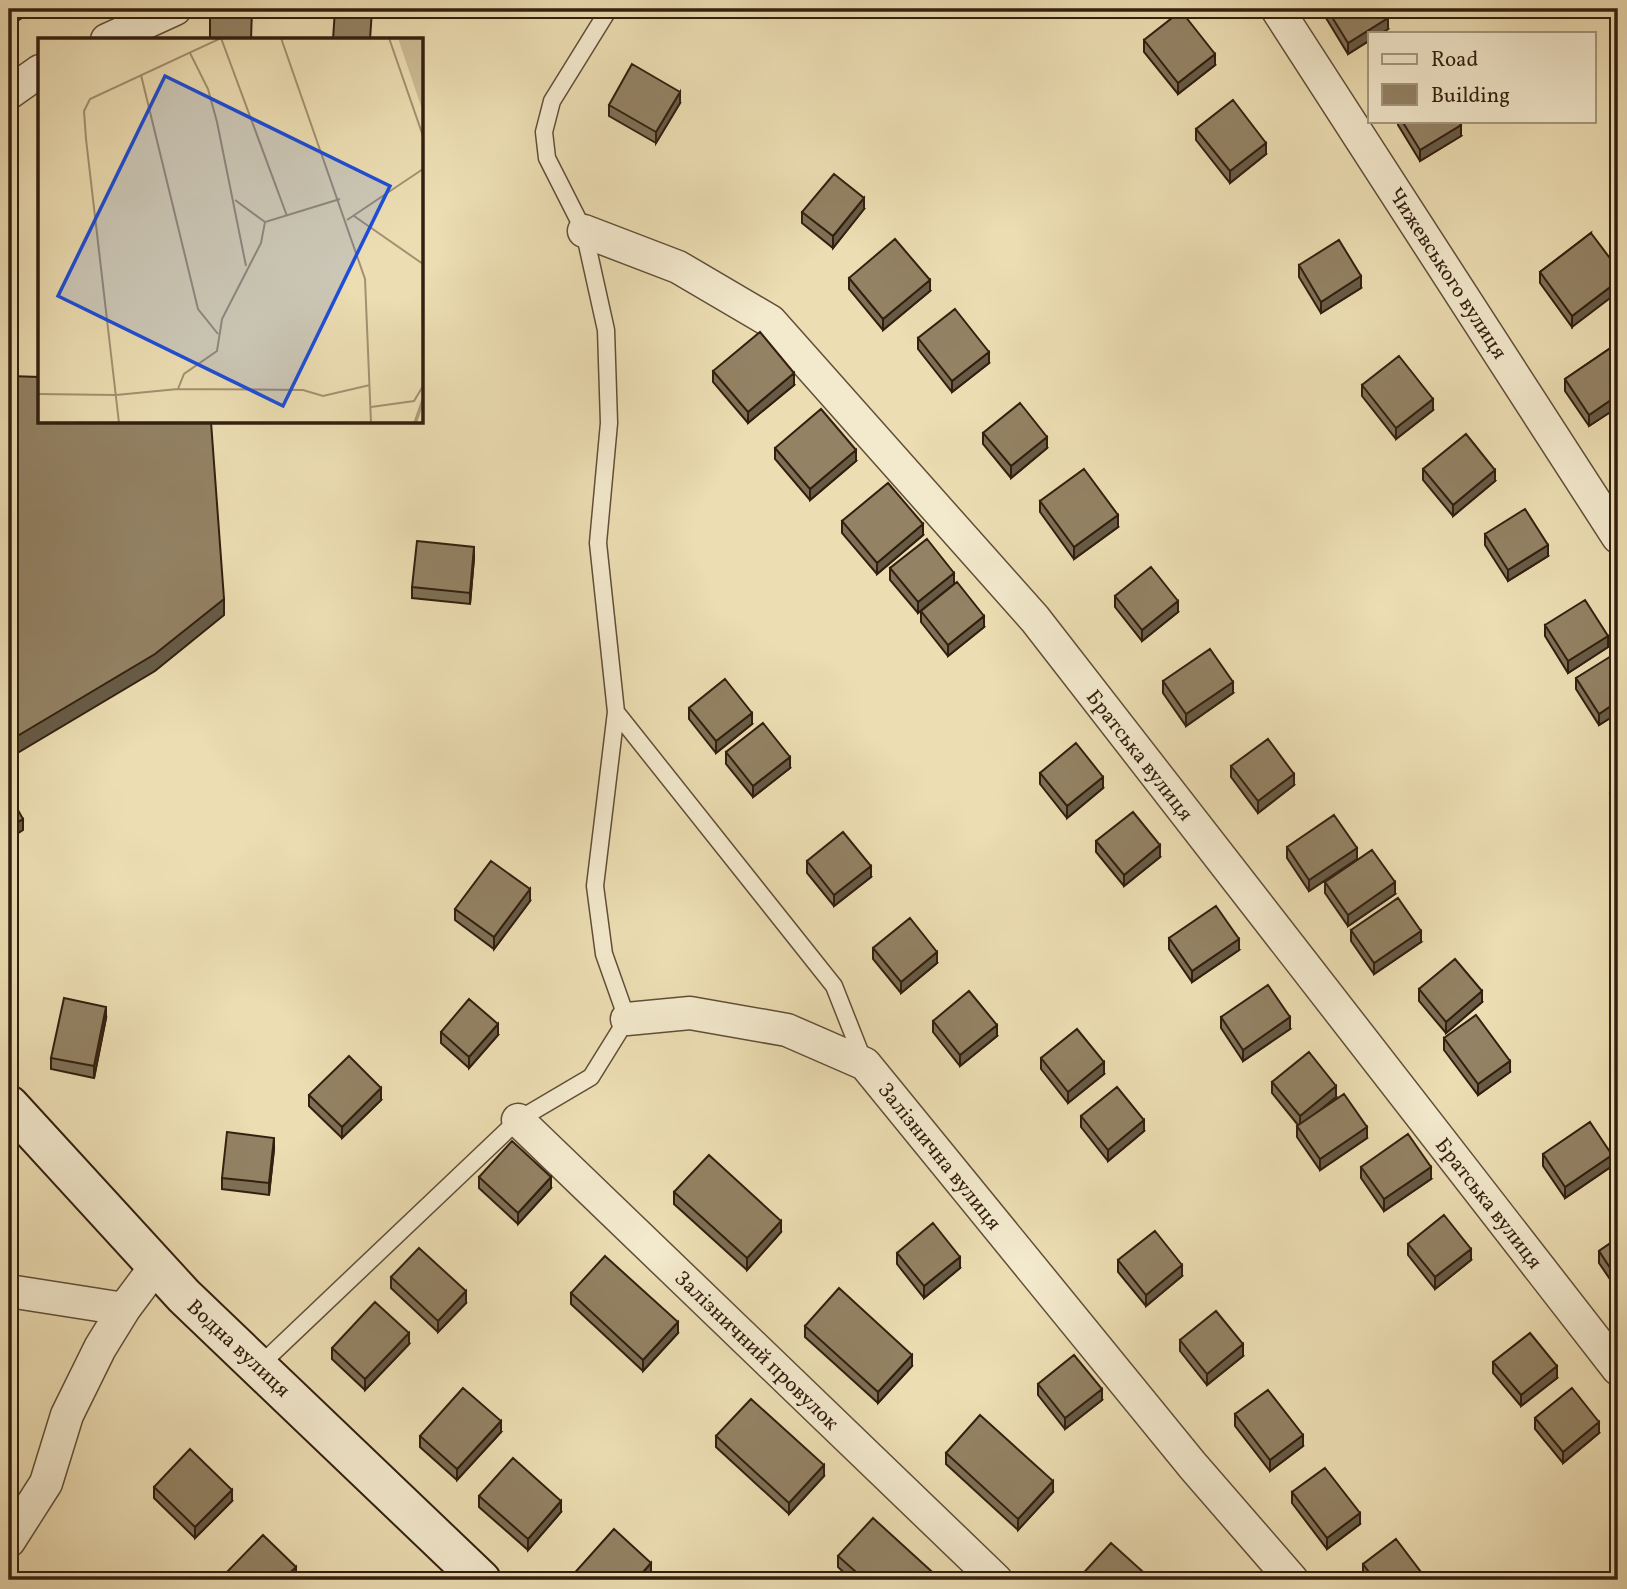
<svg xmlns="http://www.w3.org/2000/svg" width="1627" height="1589" font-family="Vollkorn,serif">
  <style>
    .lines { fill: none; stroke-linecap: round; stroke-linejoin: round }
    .lane-casing { stroke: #614e38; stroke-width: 19 }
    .street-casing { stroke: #614e38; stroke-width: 35 }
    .secondary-casing { stroke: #331f0f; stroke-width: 42 }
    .lane { stroke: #f3e9cd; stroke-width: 16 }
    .street { stroke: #f3e9cd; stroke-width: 32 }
    .secondary { stroke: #f3e9cd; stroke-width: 38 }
    .wall { fill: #7e7056; stroke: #331f0f; stroke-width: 2 }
    .shaded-wall { fill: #675b46; stroke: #331f0f; stroke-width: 2 }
    .building { fill: #938264; stroke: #331f0f; stroke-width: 2 }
    .labels { text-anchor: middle; stroke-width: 5; stroke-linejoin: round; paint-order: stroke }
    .street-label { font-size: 21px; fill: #331f0f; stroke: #f3e9cd }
    .inset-river { fill: none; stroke: #ad9c7b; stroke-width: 3.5 }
    .inset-road { fill: none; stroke: #a29171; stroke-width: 2 }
    .view { fill: #1d4ed8; fill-opacity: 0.15; stroke: #1d4ed8; stroke-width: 3.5 }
    .inset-edge { fill: none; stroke: #331f0f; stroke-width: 3.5 }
  </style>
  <rect width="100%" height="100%" fill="#ecddb2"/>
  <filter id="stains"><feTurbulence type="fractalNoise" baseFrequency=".00286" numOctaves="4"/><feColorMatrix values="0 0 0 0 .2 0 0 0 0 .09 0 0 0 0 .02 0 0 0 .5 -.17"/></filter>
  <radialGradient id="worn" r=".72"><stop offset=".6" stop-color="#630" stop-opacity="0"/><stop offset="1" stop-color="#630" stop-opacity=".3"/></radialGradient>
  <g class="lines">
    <g class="lane-casing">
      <path id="lane" d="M616,712L834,986L864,1062
        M259,1366L518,1120L591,1077L627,1019L604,954L595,886L616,712L598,543L609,423L606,330L584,231L547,158L544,132L552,101L609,9"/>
    </g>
    <g class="street-casing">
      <path id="street" d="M1277,9L1618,537
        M107,40L175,9
        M9,93L40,71
        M584,231L678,267L770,321L1035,619L1618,1369
        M627,1019L690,1013L787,1030L865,1064L1193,1466L1292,1580
        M518,1120L996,1580
        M9,1291L124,1309
        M9,1541L46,1483L67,1415L100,1348L124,1309L156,1266"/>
    </g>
    <g class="secondary-casing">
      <path id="secondary" d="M9,1105L184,1296L481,1580"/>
    </g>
    <use href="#lane" class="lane"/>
    <use href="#street" class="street"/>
    <use href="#secondary" class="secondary"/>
  </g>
  <path class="wall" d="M1326,9H1327L1388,29L1348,54L1326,18Z
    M1144,40L1215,65L1178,94L1144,52Z
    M680,103L656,143L609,116V105Z
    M1398,121H1402L1461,136L1420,161L1398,125Z
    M1196,129L1266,154L1230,183L1196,140Z
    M864,209L833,248L802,223V212Z
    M1591,233L1572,327L1540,283V272Z
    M1299,265L1361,288L1321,313L1299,277Z
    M849,278L930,291L883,330L849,289Z
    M918,338L989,363L952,392L918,349Z
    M1618,343V407L1589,426L1565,391V379Z
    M713,371L794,385L748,423L713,382Z
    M1362,385L1433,410L1396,439L1362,396Z
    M983,433L1047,448L1011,478L983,444Z
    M775,448L856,461L810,500L775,459Z
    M1618,463V483L1614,477V465Z
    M1423,469L1495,481L1453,516L1423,480Z
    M1040,501L1118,527L1074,559L1040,512Z
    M842,521L923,535L877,574L842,533Z
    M1485,534L1548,556L1508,581L1485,545Z
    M474,558L470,604L412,598V587Z
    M890,568L954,584L918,613L890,580Z
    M1115,596L1178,612L1142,641L1115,607Z
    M921,611L984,627L948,656L921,622Z
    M1545,625L1608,647L1568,673L1545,636Z
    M1618,656V713L1599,725L1576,689V678Z
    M1163,681L1233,693L1186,726L1163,693Z
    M689,708L752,724L716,753L689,719Z
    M726,752L790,768L753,797L726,764Z
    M1231,766L1294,785L1258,813L1231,777Z
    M1040,773L1103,788L1067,818L1040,784Z
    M1618,786V814L1610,804V793Z
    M1096,841L1160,857L1124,886L1096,852Z
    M1287,847L1357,859L1309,891L1287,858Z
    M807,861L871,877L834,906L807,873Z
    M1325,882L1395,894L1348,926L1325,893Z
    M530,901L494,949L455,920V909Z
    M1351,930L1421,942L1374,974L1351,941Z
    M1169,938L1239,950L1192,982L1169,949Z
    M873,948L937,963L901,993L873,959Z
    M1419,989L1482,1002L1446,1033L1419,1001Z
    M1221,1017L1290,1029L1243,1061L1221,1028Z
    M106,1018L94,1078L51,1069V1058Z
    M933,1021L997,1036L960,1066L933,1032Z
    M441,1032L498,1035L469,1068L441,1043Z
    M1444,1038L1510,1072L1478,1095L1444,1050Z
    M1041,1058L1104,1074L1068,1103L1041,1069Z
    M1272,1082L1336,1097L1319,1111L1367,1138L1320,1170L1297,1137V1126L1298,1125L1272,1093Z
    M309,1095L381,1100L342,1138L309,1106Z
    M1081,1116L1144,1131L1108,1161L1081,1127Z
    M274,1149L269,1195L222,1189V1178Z
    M1543,1154L1612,1166L1565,1198L1543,1166Z
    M1361,1167L1431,1179L1384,1211L1361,1178Z
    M479,1177L551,1188L518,1224L479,1188Z
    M674,1192L781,1232L747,1270L674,1204Z
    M1618,1238V1291L1599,1263V1251Z
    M1408,1244L1471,1260L1435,1289L1408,1255Z
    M897,1253L960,1268L924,1298L897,1264Z
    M1118,1260L1182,1276L1146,1306L1118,1272Z
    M391,1277L466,1303L438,1332L391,1288Z
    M571,1293L678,1333L643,1371L571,1304Z
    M805,1326L912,1366L878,1403L805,1337Z
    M1180,1340L1243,1356L1207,1385L1180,1351Z
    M409,1344L365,1390L332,1359V1348Z
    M1493,1362L1557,1378L1521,1406L1493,1373Z
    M1038,1384L1102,1400L1065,1429L1038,1395Z
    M1235,1414L1303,1446L1270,1471L1235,1426Z
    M1535,1418L1599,1433L1563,1463L1535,1429Z
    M501,1432L457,1480L420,1447V1436Z
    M716,1436L824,1476L789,1514L716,1447Z
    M946,1453L1053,1492L1018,1530L946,1464Z
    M154,1487L232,1501L195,1538L154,1498Z
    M1292,1492L1360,1524L1327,1549L1292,1503Z
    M479,1496L561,1512L528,1550L479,1507Z
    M838,1556L941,1580H852L838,1567Z
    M1363,1564L1427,1580H1367L1363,1575Z
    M226,1573L296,1578L294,1580H226Z"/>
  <path class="shaded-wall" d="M27,9H35V10L9,26V20Z
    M1388,18V29L1382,33H1370V40L1348,54V43Z
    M1215,54V65L1178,94V83Z
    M680,92V103L656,143V132Z
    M1461,125V136L1420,161V150Z
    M1266,143V154L1230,183V171Z
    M864,198V209L833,248V236Z
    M1361,276V288L1321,313V302Z
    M930,280V291L883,330V319Z
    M1618,281V292L1572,327V316Z
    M989,352V363L952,392V381Z
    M794,373V385L748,423V412Z
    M1618,395V407L1589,426V415Z
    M1433,399V410L1396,439V428Z
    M1047,437V448L1011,478V466Z
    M856,450V461L810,500V489Z
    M1495,470V481L1453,516V505Z
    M1118,515V527L1074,559V547Z
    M923,524V535L877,574V563Z
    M1548,545V556L1508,581V570Z
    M474,547V558L470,604V593Z
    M954,573V584L918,613V602Z
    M224,599V615L155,671L9,758V741Z
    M1178,601V612L1142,641V630Z
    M984,616V627L948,656V645Z
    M1608,636V647L1568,673V661Z
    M1233,682V693L1186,726V714Z
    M1618,701V713L1599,725V714Z
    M752,713V724L716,753V741Z
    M790,757V768L753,797V786Z
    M1294,774V785L1258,813V801Z
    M1103,777V788L1067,818V806Z
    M23,819V830L9,839V827Z
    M1160,845V857L1124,886V875Z
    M1357,848V859L1309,891V880Z
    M871,866V877L834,906V895Z
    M1395,882V894L1348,926V915Z
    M530,889V901L494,949V937Z
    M1421,931V942L1374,974V963Z
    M1239,939V950L1192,982V971Z
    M937,952V963L901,993V982Z
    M1482,991V1002L1446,1033V1022Z
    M106,1007V1018L94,1078V1066Z
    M1290,1017V1029L1243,1061V1050Z
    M498,1024V1035L469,1068V1057Z
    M997,1025V1036L960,1066V1055Z
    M1510,1061V1072L1478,1095V1084Z
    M1104,1062V1074L1068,1103V1092Z
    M1336,1086V1097L1300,1127V1116Z
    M381,1088V1100L342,1138V1127Z
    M1144,1120V1131L1108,1161V1150Z
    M1367,1127V1138L1320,1170V1159Z
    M274,1138V1149L269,1195V1183Z
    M1612,1155V1166L1565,1198V1187Z
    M1431,1167V1179L1384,1211V1199Z
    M551,1177V1188L518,1224V1213Z
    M781,1221V1232L747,1270V1258Z
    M1471,1249V1260L1435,1289V1277Z
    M960,1257V1268L924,1298V1286Z
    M1182,1265V1276L1146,1306V1295Z
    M466,1291V1303L438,1332V1321Z
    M678,1322V1333L643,1371V1360Z
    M409,1333V1344L365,1390V1379Z
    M1243,1344V1356L1207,1385V1374Z
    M912,1355V1366L878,1403V1392Z
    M1557,1366V1378L1521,1406V1395Z
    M1102,1389V1400L1065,1429V1418Z
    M501,1421V1432L457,1480V1469Z
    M1599,1422V1433L1563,1463V1452Z
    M1303,1435V1446L1270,1471V1460Z
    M824,1465V1476L789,1514V1503Z
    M1053,1481V1492L1018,1530V1519Z
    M232,1490V1501L195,1538V1527Z
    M561,1501V1512L528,1550V1539Z
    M1360,1513V1524L1327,1549V1538Z
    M651,1563V1574L646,1580H636Z
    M296,1567V1578L294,1580H283Z"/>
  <path class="building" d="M9,9H27L9,20Z
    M210,9H252L251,40H210Z
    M335,9H372L370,40H333Z
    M1327,9H1382L1388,18L1348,43Z
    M1181,11L1215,54L1178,83L1144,40Z
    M632,64L680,92L656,132L609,105Z
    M1233,100L1266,143L1230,171L1196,129Z
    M1402,121H1458L1461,125L1420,150Z
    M834,174L864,198L833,236L802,212Z
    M1591,233L1618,269V281L1572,316L1540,272Z
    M895,239L930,280L883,319L849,278Z
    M1339,240L1361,276L1321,302L1299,265Z
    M955,309L989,352L952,381L918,338Z
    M760,332L794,373L748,412L713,371Z
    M1618,343V395L1589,415L1565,379Z
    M1399,356L1433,399L1396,428L1362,385Z
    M9,376L40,377V422H211L224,599L155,654L9,741Z
    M1020,403L1047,437L1011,466L983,433Z
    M821,409L856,450L810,489L775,448Z
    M1466,434L1495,470L1453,505L1423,469Z
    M1618,463V472L1614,465Z
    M1084,469L1118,515L1074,547L1040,501Z
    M888,483L923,524L877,563L842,521Z
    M1525,509L1548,545L1508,570L1485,534Z
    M927,539L954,573L918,602L890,568Z
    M417,541L474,547L470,593L412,587Z
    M1151,567L1178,601L1142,630L1115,596Z
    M957,582L984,616L948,645L921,611Z
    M1585,600L1608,636L1568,661L1545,625Z
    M1210,649L1233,682L1186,714L1163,681Z
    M1616,653L1618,656V701L1599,714L1576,678Z
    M725,679L752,713L716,741L689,708Z
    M763,723L790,757L753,786L726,752Z
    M1268,739L1294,774L1258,801L1231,766Z
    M1076,743L1103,777L1067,806L1040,773Z
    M1618,786V803L1610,793Z
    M9,794L23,819L9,827Z
    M1133,812L1160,845L1124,875L1096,841Z
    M1334,815L1357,848L1309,880L1287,847Z
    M843,832L871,866L834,895L807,861Z
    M1372,850L1395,882L1348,915L1325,882Z
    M491,861L530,889L494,937L455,909Z
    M1398,898L1421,931L1374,963L1351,930Z
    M1216,906L1239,939L1192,971L1169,938Z
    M910,918L937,952L901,982L873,948Z
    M1455,959L1482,991L1446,1022L1419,989Z
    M1268,985L1290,1017L1243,1050L1221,1017Z
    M969,991L997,1025L960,1055L933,1021Z
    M64,998L106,1007L94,1066L51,1058Z
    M469,999L498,1024L469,1057L441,1032Z
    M1476,1015L1510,1061L1478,1084L1444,1038Z
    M1077,1029L1104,1062L1068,1092L1041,1058Z
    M1309,1052L1336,1086L1300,1116L1272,1082Z
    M349,1056L381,1088L342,1127L309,1095Z
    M1117,1087L1144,1120L1108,1150L1081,1116Z
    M1344,1094L1367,1127L1320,1159L1297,1126Z
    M1590,1122L1612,1155L1565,1187L1543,1154Z
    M227,1132L274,1138L269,1183L222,1178Z
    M1408,1134L1431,1167L1384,1199L1361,1167Z
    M512,1141L551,1177L518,1213L479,1177Z
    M709,1155L781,1221L747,1258L674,1192Z
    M1444,1215L1471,1249L1435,1277L1408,1244Z
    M933,1223L960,1257L924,1286L897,1253Z
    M1155,1231L1182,1265L1146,1295L1118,1260Z
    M1618,1238V1280L1599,1251Z
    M419,1248L466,1291L438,1321L391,1277Z
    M605,1256L678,1322L643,1360L571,1293Z
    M839,1288L912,1355L878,1392L805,1326Z
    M375,1302L409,1333L365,1379L332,1348Z
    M1216,1311L1243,1344L1207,1374L1180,1340Z
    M1530,1333L1557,1366L1521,1395L1493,1362Z
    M1074,1355L1102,1389L1065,1418L1038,1384Z
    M463,1388L501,1421L457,1469L420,1436Z
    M1572,1388L1599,1422L1563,1452L1535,1418Z
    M1268,1390L1303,1435L1270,1460L1235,1414Z
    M751,1399L824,1465L789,1503L716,1436Z
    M980,1415L1053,1481L1018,1519L946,1453Z
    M190,1449L232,1490L195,1527L154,1487Z
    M513,1458L561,1501L528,1539L479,1496Z
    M1325,1468L1360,1513L1327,1538L1292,1492Z
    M873,1518L941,1580H865L838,1556Z
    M614,1529L651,1563L636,1580H573L570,1578Z
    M263,1535L296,1567L283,1580H233L226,1573Z
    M1396,1539L1427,1580H1375L1363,1564Z
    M1111,1543L1152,1580H1077Z"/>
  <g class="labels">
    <g class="street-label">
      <text transform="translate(1448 273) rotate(57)" y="7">Чижевського вулиця</text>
      <text transform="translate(1140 755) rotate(52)" y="7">Братська вулиця</text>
      <text transform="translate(940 1156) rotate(51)" y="7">Залізнична вулиця</text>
      <text transform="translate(1489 1203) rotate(52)" y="7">Братська вулиця</text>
      <text transform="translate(239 1348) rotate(43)" y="7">Водна вулиця</text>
      <text transform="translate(757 1350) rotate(44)" y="7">Залізничний провулок</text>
    </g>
  </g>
  <g transform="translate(38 38)">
    <rect width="385" height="385" fill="#ecddb2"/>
    <path d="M360,0H385V74Z" fill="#cdbd96"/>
    <path class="inset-river" d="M377,385L385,362"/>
    <path class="inset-road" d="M243,0L327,241L333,385M351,0L385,98M152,15L170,51L179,84L208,228M103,37L160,271L180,296M197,162L227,184M316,178L385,226M309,182L385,131M140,351L146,336L179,313L184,281L223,205L227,184L302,161M0,356L78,357L140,351L265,352L285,358L332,347M333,369L376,363L385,348M81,385L48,101L46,73L52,61L183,0L249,178"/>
    <path class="view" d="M127,38L352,148L245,368L20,258Z"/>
    <rect width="385" height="385" class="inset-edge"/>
  </g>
  <rect width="1627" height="1589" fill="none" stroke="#ecddb2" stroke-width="35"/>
  <rect x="10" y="10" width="1606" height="1568" fill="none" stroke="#331f0f" stroke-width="3.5"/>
  <rect x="18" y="18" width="1592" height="1554" fill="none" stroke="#331f0f" stroke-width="2"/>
  <rect x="1368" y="32" width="228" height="91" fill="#f3e9cd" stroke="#a69881" stroke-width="2"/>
  <rect x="1382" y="54" width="35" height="10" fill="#f3e9cd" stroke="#a69881" stroke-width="2"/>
  <text x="1431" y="66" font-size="21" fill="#331f0f">Road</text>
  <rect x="1382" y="84" width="35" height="21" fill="#938264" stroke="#a69881" stroke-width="2"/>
  <text x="1431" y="102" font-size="21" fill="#331f0f">Building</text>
  <rect width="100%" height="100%" filter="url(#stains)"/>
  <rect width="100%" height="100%" fill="url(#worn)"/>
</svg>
